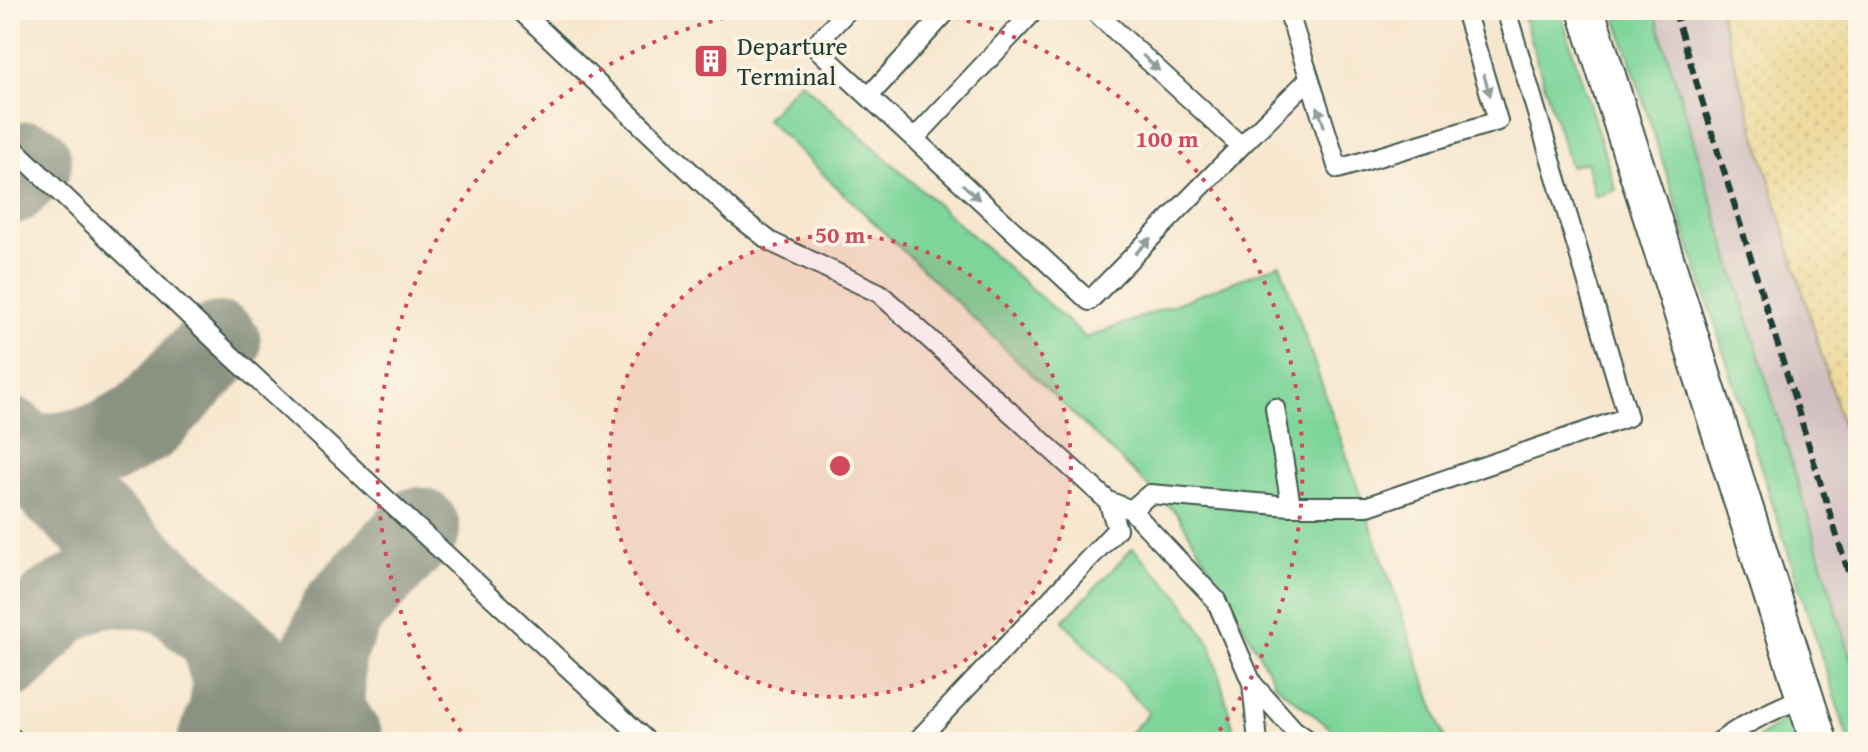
<svg xmlns="http://www.w3.org/2000/svg" width="1868" height="752" font-family="'Gentium Book Plus',serif">
  <style>
    .industrial { fill: #d1bfbf }
    .green { fill: #7ed59a; stroke: #4e8967; stroke-width: 2 }
    .sand { fill: url(#sand-dots); stroke: #868c69; stroke-width: 2 }
    .lines { fill: none; stroke-linecap: round; stroke-linejoin: round }
    .taxiway { stroke: #8b9282; stroke-width: 84 }
    .service-casing { stroke: #3f564b; stroke-width: 22 }
    .minor-casing { stroke: #3f564b; stroke-width: 40 }
    .service { stroke: #fff; stroke-width: 18 }
    .minor { stroke: #fff; stroke-width: 36 }
    .rail { stroke: #1f3d34; stroke-width: 6; stroke-dasharray: 12 6; stroke-linecap: butt }
    .oneway { fill: #8f9e9a }
    .ring { fill: none; stroke: #d1495b; stroke-width: 4; stroke-dasharray: 4 8 }
    .labels { text-anchor: middle; stroke-width: 7; stroke-linejoin: round; paint-order: stroke }
    .poi-label { font-size: 26px; fill: #1f3d34; stroke: #fcf5e5; text-anchor: start }
    .centre { fill: #d1495b; stroke: #fcf5e5; stroke-width: 4 }
    .ring-label { font-size: 24px; text-anchor: middle; font-weight: bold; fill: #d1495b; stroke: #fcf5e5; stroke-width: 7; stroke-linejoin: round; paint-order: stroke }
  </style>
  <defs>
    <pattern id="sand-dots" width="8" height="8" patternUnits="userSpaceOnUse" patternTransform="scale(2)"><rect width="8" height="8" fill="#eeda9e"/><path d="M2 2h.1M6 6h.1" fill="none" stroke="#ccbc89" stroke-width="1.8" stroke-linecap="round"/></pattern>
  </defs>
  <rect width="100%" height="100%" fill="#fcf5e5"/>
  <filter id="ink" filterUnits="userSpaceOnUse"><feTurbulence type="fractalNoise" baseFrequency=".0125" numOctaves="2"/><feDisplacementMap in="SourceGraphic" scale="16" xChannelSelector="R" yChannelSelector="G"/><feConvolveMatrix kernelMatrix="1 2 1 2 8 2 1 2 1" color-interpolation-filters="sRGB"/></filter>
  <filter id="wash" filterUnits="userSpaceOnUse"><feTurbulence type="fractalNoise" baseFrequency=".006" numOctaves="4" result="noise"/><feDisplacementMap in="SourceGraphic" scale="32" xChannelSelector="R" yChannelSelector="G"/><feGaussianBlur stdDeviation="1.8" result="paint"/><feColorMatrix in="noise" values="0 0 0 0 0 0 0 0 0 0 0 0 0 0 0 0 0 1.4 0 .05"/><feComposite in="paint" operator="in"/></filter>
  <g filter="url(#wash)">
    <rect width="100%" height="100%" fill="#f7e7cf"/>
    <path class="industrial" d="M1654,10H1719L1858,478V681Z"/>
    <path class="green" d="M1521,10H1560L1616,190L1595,197L1586,162L1570,166Z
      M1614,10H1654L1858,681V742H1849Z
      M800,81L1086,338L1280,264L1446,742H1348L1276,685L1228,597L1178,515L766,119Z
      M1133,548L1179,596L1211,645L1237,742H1122L1149,713L1063,621Z
      M1788,717L1796,742H1753Z"/>
    <path class="sand" d="M1719,10H1858V478Z"/>
    <g class="lines">
      <path class="taxiway" d="M10,183L30,163
        M10,439L59,490L257,669L316,729L332,742
        M27,458L67,453L104,444L145,422L219,344
        M10,656L57,606L97,585L138,586L175,594
        M219,742L230,715L234,680L221,637
        M342,742L324,712L323,655L342,611L418,529"/>
    </g>
  </g>
  <g filter="url(#ink)">
    <g class="lines">
      <g class="service-casing">
        <path id="service" d="M520,10L735,214L771,242L879,293L1108,501L1131,510L1216,600L1252,683L1258,742
          M848,10L814,46L1089,301L1241,146L1309,79
          M1093,10L1241,146
          M1288,10L1338,169L1498,121L1465,10
          M869,96L948,10
          M914,139L1035,10
          M10,145L219,344L648,742
          M1275,408L1291,506
          M1131,510L1150,494L1291,506H1368L1628,417L1506,10
          M1252,683L1294,730L1311,742
          M10,736L17,742
          M916,742L1117,529L1108,501
          M1719,742C1745,723 1774,709 1805,697"/>
      </g>
      <g class="minor-casing">
        <path id="minor" d="M1586,10L1819,742"/>
      </g>
      <use href="#service" class="service"/>
      <use href="#minor" class="minor"/>
      <path class="rail" d="M1674,10L1858,604"/>
    </g>
    <defs><path id="oneway-solid" d="M-6-.8H1V-3.2L6.5 0L1 3.2V.8H-6Z" transform="scale(2)"/></defs>
    <g class="oneway">
      <use href="#oneway-solid" transform="translate(1151 63) rotate(43)"/>
      <use href="#oneway-solid" transform="translate(1487 85) rotate(73)"/>
      <use href="#oneway-solid" transform="translate(1321 117) rotate(-108)"/>
      <use href="#oneway-solid" transform="translate(971 192) rotate(43)"/>
      <use href="#oneway-solid" transform="translate(1143 246) rotate(-46)"/>
    </g>
  </g>
  <circle cx="840" cy="466" r="231" fill="#d1495b" fill-opacity=".12"/>
  <g class="ring">
    <circle cx="840" cy="466" r="231"/>
    <path d="M468 741A463 463 0 0 1 760 10M920 10A463 463 0 0 1 1212 741"/>
  </g>
  <defs>
    <g id="building-square" transform="scale(1.8)"><rect x="-9" y="-9" width="18" height="18" rx="4" fill="#d1495b" stroke="#fcf5e5"/><path d="M-4-6H4V6H1V3H-1V6H-4ZM-2.5-4.3h1.7v1.8h-1.7ZM.8-4.3h1.7v1.8H.8ZM-2.5-1h1.7V.8h-1.7ZM.8-1h1.7V.8H.8Z" fill="#fff"/></g>
  </defs>
  <g fill-rule="evenodd">
    <use href="#building-square" x="711" y="61"/>
  </g>
  <g class="labels">
    <g class="poi-label">
      <text x="737" y="55">Departure<tspan x="737" dy="30">Terminal</tspan></text>
    </g>
  </g>
  <circle cx="840" cy="466" r="12" class="centre"/>
  <g class="ring-label">
    <text x="1167" y="147">100 m</text>
    <text x="840" y="243">50 m</text>
  </g>
  <rect width="1868" height="752" fill="none" stroke="#fcf5e5" stroke-width="40"/>
</svg>
